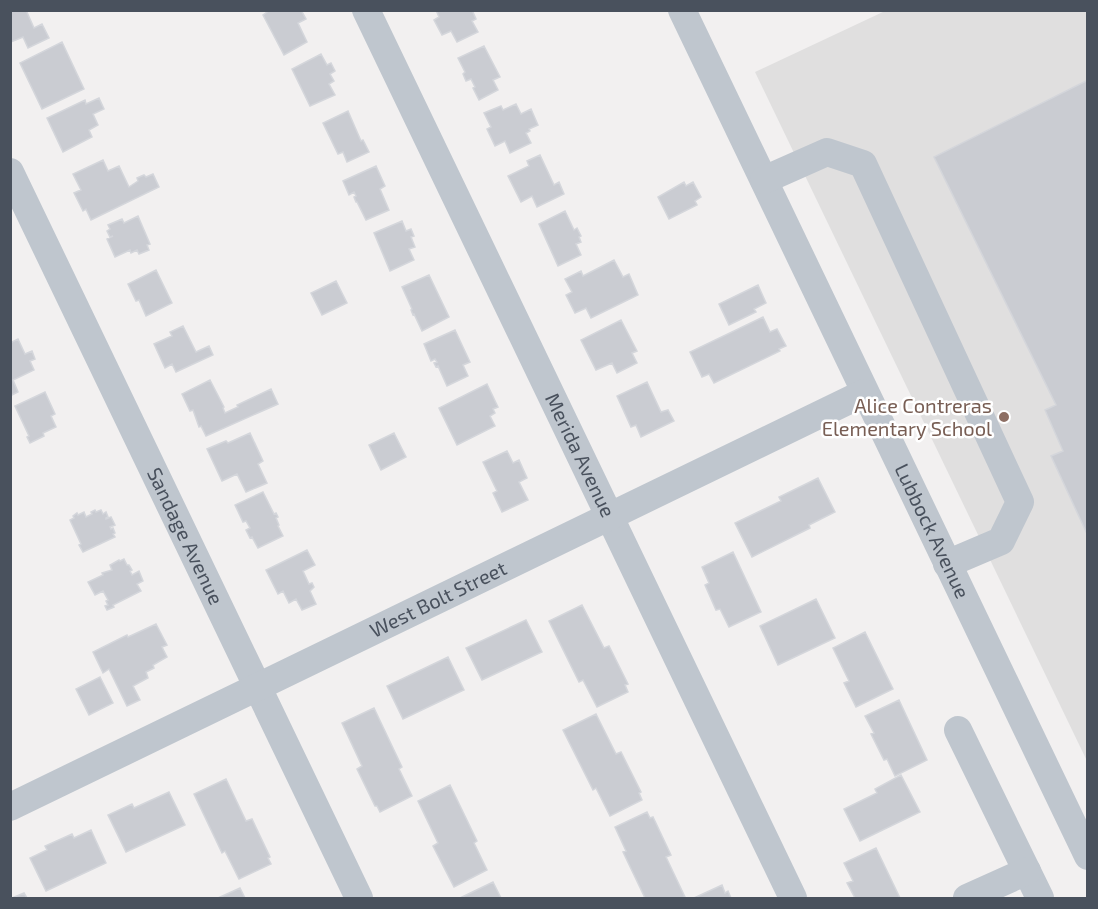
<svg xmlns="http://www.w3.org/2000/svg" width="1098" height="909" font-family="'Exo 2',sans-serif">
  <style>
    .education { fill: #e0dfdf }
    .building { fill: #caccd2; stroke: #d4d6db; stroke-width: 1.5 }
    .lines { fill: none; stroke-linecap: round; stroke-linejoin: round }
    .minor { stroke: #bfc6ce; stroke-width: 28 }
    .education-dot { fill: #8d6e63; stroke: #fff; stroke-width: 2 }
    .labels { text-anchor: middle; stroke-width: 5; stroke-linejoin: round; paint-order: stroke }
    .education-label { font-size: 20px; fill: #785e54; stroke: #fff; text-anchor: end }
    .street-label { font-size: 20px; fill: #49515d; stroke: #fff }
  </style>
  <rect width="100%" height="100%" fill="#f2f0f0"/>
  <path class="education" d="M885,11H1087V761L755,72Z"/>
  <path class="building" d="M10,10H26L34,28L42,24L49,38L28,48L23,37L11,42Z
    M270,10H301L306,19L298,23L307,42L284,55L263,15Z
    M436,10H472L476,19L472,21L478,32L457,42L451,31L442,35L434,20L439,17Z
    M62,42L84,89L42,109L20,63Z
    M484,46L500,77L493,80L498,90L479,100L473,88L475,87L471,79L466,81L463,74L465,72L458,58Z
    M321,54L327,65L331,63L335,71L330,74L334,81L329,84L335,95L310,106L292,69Z
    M1088,80V536L1051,456L1063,451L1045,410L1056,405L934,157Z
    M99,98L104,109L93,114L98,125L89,130L92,137L63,152L47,118L85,100L86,104Z
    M516,104L521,114L531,109L538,125L529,129L530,131L526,133L531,143L510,153L505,141L495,146L487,129L491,127L484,113L501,106L503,110Z
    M348,111L361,141L363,140L369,152L347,162L343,152L338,154L323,123Z
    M540,155L554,185L559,182L564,194L537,207L532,196L521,202L508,176L529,166L527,161Z
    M103,160L108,171L119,166L129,187L138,181L137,178L144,175L146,177L153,174L159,187L91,220L86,209L83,211L74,193L81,190L73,174Z
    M376,166L385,186L380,189L389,210L366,220L357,202H356L354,197L356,196L354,192L349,195L343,181Z
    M684,182L686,186L693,182L701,197L695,201L697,205L669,219L658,197Z
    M565,211L574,230L577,228L581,236L579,237L581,242L576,244L581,255L558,266L539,224Z
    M138,216L150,244L147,245L149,250L139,254L137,250L131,253L130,250L115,257L107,239L113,236L110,237L107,231L110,229L108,225L122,219L124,223Z
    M402,221L406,231L411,229L414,236L411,237L415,247L409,249L414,260L390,271L374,233Z
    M614,260L623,277L629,274L638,295L591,318L586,308L575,313L566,295L572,292L565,279L581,271L583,276Z
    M156,270L172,303L146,316L139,300L136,301L128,284Z
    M429,275L449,317L422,331L414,314L413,315L411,310L412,309L402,287Z
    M336,281L347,303L322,315L311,293Z
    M758,285L766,303L754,309L756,312L729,325L719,304Z
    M763,317L770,332L777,329L786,346L779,349L780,351L714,383L709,374L702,377L690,352Z
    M621,320L637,351L632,353L637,363L617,373L612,363L596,370L581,340Z
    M183,326L196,352L209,346L213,355L176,372L172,364L165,368L154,344L172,336L170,332Z
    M455,330L470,362L463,365L468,376L447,386L438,366L436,367L434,363L437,362L435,359L431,361L424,344Z
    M18,339L25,354L32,351L35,359L30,361L34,370L13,380L18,392L10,396V343Z
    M210,380L224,407L223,408L225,413L238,407L237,405L271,389L278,404L206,436L201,426L199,427L193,410L190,411L182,394Z
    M647,382L661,412L668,410L674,421L641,437L636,425L631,427L617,396Z
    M487,384L498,407L493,409L495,413L490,416L495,426L457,445L439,408Z
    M45,392L55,414L51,416L56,427L43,433L44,436L30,443L27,437L29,436L15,406Z
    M250,433L263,461L258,464L267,483L246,492L237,474L222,481L207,449L226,441L228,443Z
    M394,433L406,457L381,470L369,445Z
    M507,451L513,463L519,460L527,478L519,482L528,500L502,512L493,493L497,491L483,462Z
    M818,478L835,512L809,525L810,528L752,557L735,523L781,501L779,497Z
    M263,492L274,514L276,513L278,517L276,518L279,525L278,526L283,536L258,548L252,537L250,538L246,530L250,528L246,521L243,522L235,505Z
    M95,510L96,512L101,510L103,514L106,512L108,517L106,518V519L111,517L115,525L110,527L111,529L113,528L115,533L113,534L115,537L83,552L79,545L81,544L70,520L74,518L73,516L77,513L78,515L84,512L86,517L92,514L91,512Z
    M307,550L315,565L303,571L309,584L312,583L314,587L310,591L316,604L302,610L296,599L289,603L283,591L278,594L266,570Z
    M733,552L761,612L729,627L720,609L716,610L705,585L709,583L702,567Z
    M124,559L127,565H129L132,570L130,571L132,575L139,571L143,581L137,584L141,591L113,605L114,607L107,610L105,606L108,605L106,601L108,600L103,591L95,595L88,582L103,575L102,573L112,570L110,565L119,560L120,561Z
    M816,599L835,638L778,665L760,626Z
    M582,605L604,648L609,646L628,684L625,685L628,692L597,707L583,680L579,682L549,621Z
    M526,620L542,652L482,680L466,648Z
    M156,624L167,645L162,647L167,657L153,665L154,668L146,672L148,678L133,686L140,700L127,706L109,669L103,673L93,652L127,635L128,637Z
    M865,632L893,689L856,707L844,683L849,681L833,648Z
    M448,657L464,690L403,719L387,686Z
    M100,677L113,703L89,715L76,689Z
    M899,700L927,760L895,776L887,759L884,760L871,734L874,733L865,716Z
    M374,708L402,767L399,769L412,796L380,812L377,806H375L357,769L362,766L342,723Z
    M596,714L616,754L621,752L641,792L639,793L642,800L610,816L596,788L593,790L563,730Z
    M901,775L920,812L860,841L844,809L877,793L875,789Z
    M226,779L246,821L252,819L270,857L268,858L271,864L239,879L225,851L222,853L194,794Z
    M450,785L477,841L474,843L487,870L454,887L433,846L438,843L418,801Z
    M169,792L185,825L126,852L108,815L132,804L134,808Z
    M647,812L650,818L653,817L671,855L666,857L685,897L681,898H645L623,852L626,851L615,827Z
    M91,830L106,863L46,891L30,858L47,850L45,846L72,834L74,838Z
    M876,848L900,898H855L847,883L853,881L844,863Z
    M493,882L501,898H460Z
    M722,885L725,893L728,891L731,898H694Z
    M240,888L245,898H218Z
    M24,893L27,898H12Z"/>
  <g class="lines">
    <g class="minor">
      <path id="s1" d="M366,10L793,898"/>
      <path id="s2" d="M682,10L1088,856"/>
      <path id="s3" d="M10,172L359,898"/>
      <path d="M764,180L827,152L863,164L1020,502L1001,541L947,564"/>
      <path d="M958,730L1040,898"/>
      <path id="s4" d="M10,807L864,393"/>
      <path d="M967,898L1027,871"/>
    </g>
  </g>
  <circle class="education-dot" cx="1004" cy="417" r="6"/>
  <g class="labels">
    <g class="education-label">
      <text x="992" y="413">Alice Contreras<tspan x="992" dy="23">Elementary School</tspan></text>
    </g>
    <g class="street-label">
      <text dy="7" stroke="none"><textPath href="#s1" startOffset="494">Merida Avenue</textPath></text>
      <text dy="7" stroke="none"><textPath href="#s2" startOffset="578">Lubbock Avenue</textPath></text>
      <text dy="7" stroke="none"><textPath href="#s3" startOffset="404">Sandage Avenue</textPath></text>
      <text dy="7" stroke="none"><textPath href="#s4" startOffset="476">West Bolt Street</textPath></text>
    </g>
  </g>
  <rect width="1098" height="909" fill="none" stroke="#49515d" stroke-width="24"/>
</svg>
